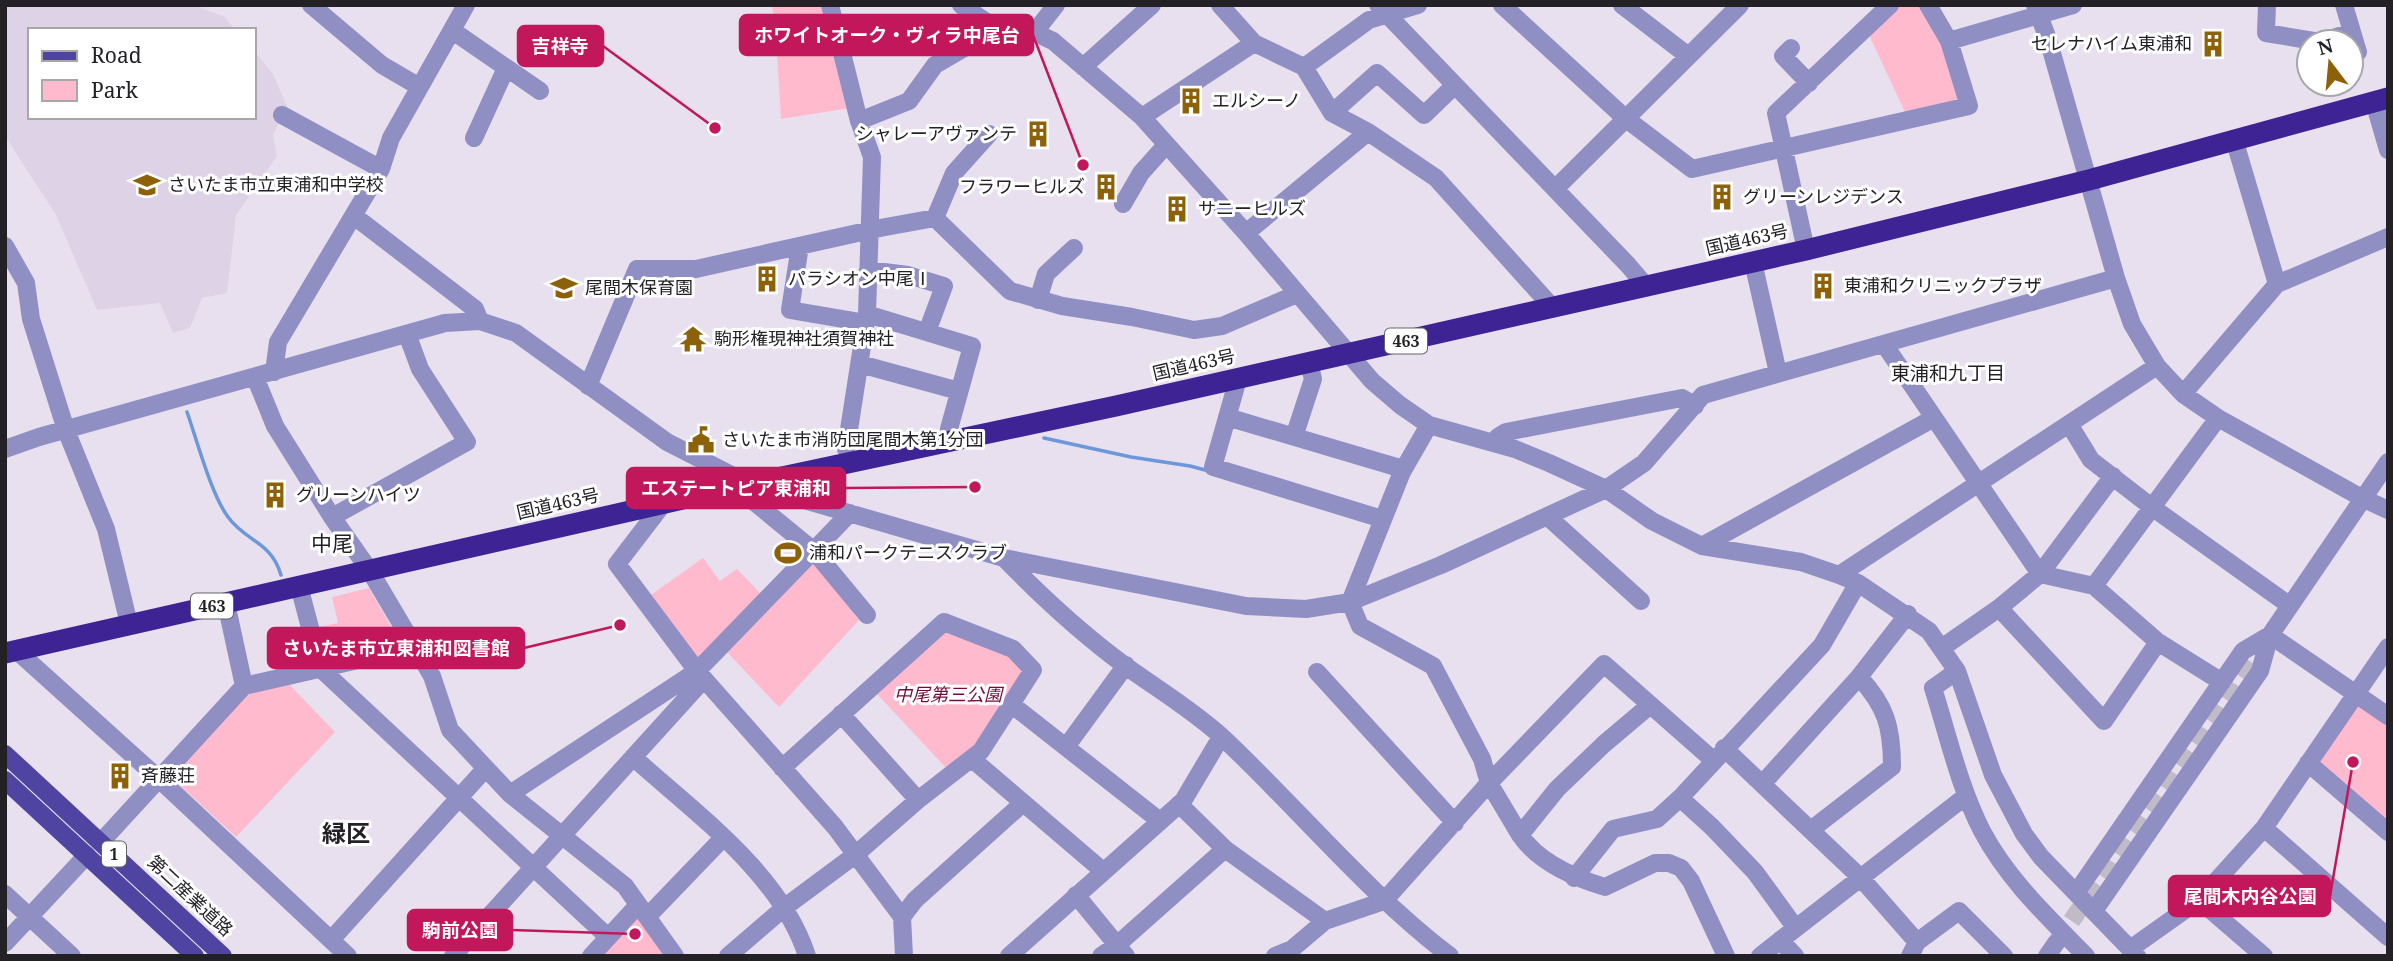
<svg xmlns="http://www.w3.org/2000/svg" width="2393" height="961" font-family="'Noto Serif','Noto Sans JP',serif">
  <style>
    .built { fill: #ded2e7 }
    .green { fill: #ffbacd }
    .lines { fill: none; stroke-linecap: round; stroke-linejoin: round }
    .stream { stroke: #6d97db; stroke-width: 3.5 }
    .minor-tunnel { stroke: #c1bac7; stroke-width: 18; stroke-dasharray: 18 9; stroke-linecap: butt }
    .minor { stroke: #908fc4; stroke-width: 18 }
    .major { stroke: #5044a2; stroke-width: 18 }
    .highway { stroke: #3d2394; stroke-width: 21 }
    .labels { text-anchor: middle; stroke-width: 6; stroke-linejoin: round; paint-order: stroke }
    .shield { fill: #fff; stroke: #656367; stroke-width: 2 }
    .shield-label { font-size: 16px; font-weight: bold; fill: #232026 }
    .poi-label { font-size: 18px; fill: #232026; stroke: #fff; text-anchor: start }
    .street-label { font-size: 18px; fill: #232026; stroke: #fff }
    .park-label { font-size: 18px; font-style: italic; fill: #750b3c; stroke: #fff }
    .neighbourhood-label { font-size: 19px; fill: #232026; stroke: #fff }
    .quarter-label { font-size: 21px; fill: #232026; stroke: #fff }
    .district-label { font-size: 24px; font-weight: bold; fill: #232026; stroke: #fff }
    .leader { fill: none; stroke: #c2185b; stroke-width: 2.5 }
    .callout-dot { fill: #c2185b; stroke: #fff; stroke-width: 2.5 }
    .callout { fill: #c2185b; stroke: #c2185b; stroke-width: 2.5 }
    .callout-label { font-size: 19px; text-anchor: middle; font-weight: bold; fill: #fff }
  </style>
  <rect width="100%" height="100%" fill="#e8e0ef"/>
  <path class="built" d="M5,5H194L225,17L235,30H30V117H254V51L273,74L287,106L273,135L277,156L236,215L227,293L202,298L190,328L173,333L160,303L97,310L56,215L5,136Z"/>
  <path class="green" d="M772,5H827L850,108L781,119L776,36Z
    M1899,5H1919L1948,52L1960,96L1957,102L1905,112L1869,35Z
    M703,558L720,581L737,569L762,595L698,659L651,595Z
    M814,563L859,620L779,707L727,652Z
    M369,588L398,639L325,656L318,627L338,623L332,597Z
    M944,629L1002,651L1026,672L978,742L948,770L876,693Z
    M289,684L335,732L236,837L171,777L248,692Z
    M2359,703L2388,724V826L2319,766L2317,758Z
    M637,913L667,956H599Z"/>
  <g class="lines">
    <path class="stream" d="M187,412C197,440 211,494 228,517C246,542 271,541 281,575
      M1044,438L1131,457L1190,466L1209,471"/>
    <path class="minor-tunnel" d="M2056,943L2256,656"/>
    <path class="minor" d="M311,5L382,65L418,86
      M830,5L859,121L872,157L867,314L846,449
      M961,5L997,29
      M1220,5L1254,43L1304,67L1332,113L1368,132L1436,178L1553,308
      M1378,5L1628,265L1646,286
      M1502,5L1625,118L1692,169L1969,106L1949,41
      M1622,5L1687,55
      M1928,5L1949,41L2073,5
      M2035,5L2048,39L2116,278L2132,324L2157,366L2183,394L2218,418L2362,498L2388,510
      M2267,5L2266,33L2320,42L2352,32
      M2344,5L2358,52
      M453,31L540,91
      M1034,33L1056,5
      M1791,48L1783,56L1809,83
      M1083,67L1152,5
      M1304,67L1369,20L1418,5
      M2374,102L2388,150
      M1332,113L1377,73L1424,115L1454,86
      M282,115L381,169
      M1142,117L1254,43
      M859,121L909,101L935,65L997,29H1027L1053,41L1142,117L1246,233L1372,381L1400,405L1429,425L1515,449L1549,463L1606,489L1652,521L1702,546L1801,562L1839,575L1858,583L1929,631L1957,671L1993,775L2024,834L2041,857L2137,956
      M474,138L506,68
      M2234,139L2277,284
      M1555,189L1740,5
      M1123,204L1141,173L1166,145
      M354,216L475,309L480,321
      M935,218L954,173L989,134
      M1246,233L1368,132
      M5,246L26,283L31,319L66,430L106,529L129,624
      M800,246L790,310L866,323
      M1806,250L1776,113L1890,5
      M1753,262L1778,373
      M868,270L908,275L944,286L927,332
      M1038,300L1046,274L1074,248
      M867,314L972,346L949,429V443
      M1884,344L2040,574L2094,586L2158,642L2222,682
      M860,364L959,391
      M274,372L278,342L381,169L391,138L466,5
      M255,377L275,426L332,517L370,571L432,676L450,730L510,794L625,886L675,956
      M1238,379L1213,467L1382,519
      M588,386L637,269H696L880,228L935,218L1010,291L1062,306L1132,317L1194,330L1222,326L1297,294
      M2183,394L2277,284L2388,237
      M1227,417L1403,469
      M2069,424L2091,460L2153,508L2289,605
      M1429,425L1402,472L1350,602L1360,626L1433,666L1482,759L1489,783L1520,835L1557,789L1604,744L1649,706
      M1294,437L1313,379L1309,363
      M1494,443L1498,437L1506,432L1682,398L1695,406
      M5,449L39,437L445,323L480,321L516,333L667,442L749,484L1004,558L1246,606L1306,609L1350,602L1441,565L1606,489L1644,463L1703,395L2116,278
      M736,487L814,551L867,615
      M663,504L617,564L697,671L835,827L902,917
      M1547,516L1641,601
      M332,517L467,442L420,369L407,334
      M1702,546L1934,418
      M1004,558C1040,595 1086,637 1127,667C1159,690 1191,709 1221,736C1298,808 1366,892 1450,956
      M1839,575L2157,366
      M299,586L321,669L608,937
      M2094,586L2218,418
      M1999,608L2104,721L2158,642
      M2270,635L2388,716
      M2264,644L2388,462
      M1943,647L1999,608L2040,574L2113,476
      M16,650L158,778L348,956
      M1957,671L1933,688C1948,735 1959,786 1982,831C2008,880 2048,917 2086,956
      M1317,672L1455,823
      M244,686L415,647
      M1011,704L1160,821
      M841,714L918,800
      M1066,747L1126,665
      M1724,748L1860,877L1917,942
      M633,757C695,813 781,874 807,956
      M972,759L1103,871
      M2308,763L2388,832
      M1763,783L1859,677L1908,614
      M510,794L697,671L850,513
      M1680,798L1712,827L1755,872L1795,927
      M1179,804L1225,849L1325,921
      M2264,828L2388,937
      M1812,829L1892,767C1892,727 1886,706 1859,677
      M1520,835C1539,863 1575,878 1605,887L1655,863H1669L1681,868L1691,881L1726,956
      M101,842L244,686L226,603
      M1574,878L1613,829L1657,819L1680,798L1822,645L1858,583
      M2076,893L2243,651L2270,635
      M5,894L72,956
      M1076,895L1126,956
      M2199,900L2264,956
      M2094,911L2260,671L2270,635
      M647,917L723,838
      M331,940L485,769
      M1780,940L1795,956
      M5,943L87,855
      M2130,949L2199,900L2264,828L2388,647
      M453,956L704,679
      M591,956L638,905
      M728,956L785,907L855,855L918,800L981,751L1033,670L1013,649L944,622L782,768
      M904,956L902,917L915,900L1023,803
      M1009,956L1183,801L1221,737
      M1101,956L1118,944L1225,849
      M1275,956L1292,949L1325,921L1384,901L1489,783L1604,664L1713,760
      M1760,956L1966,796
      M1910,956L1917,942L1959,911L2004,956
      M2047,956L2056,943"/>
    <path class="major" d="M5,754L223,956
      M5,780L195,956"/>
    <path class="highway" d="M5,653L749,484L1116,406L1806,250L2089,180L2388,98"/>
  </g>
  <defs>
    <g id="building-bare" transform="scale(2.1)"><path d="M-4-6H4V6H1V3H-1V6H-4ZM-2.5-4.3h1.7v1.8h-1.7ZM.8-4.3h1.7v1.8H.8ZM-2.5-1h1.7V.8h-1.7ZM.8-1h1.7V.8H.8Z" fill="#8d6107" stroke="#fff" stroke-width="2.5" paint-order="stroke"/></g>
    <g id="school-bare" transform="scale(2.1)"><path d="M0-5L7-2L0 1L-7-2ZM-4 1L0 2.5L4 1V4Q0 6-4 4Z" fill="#8d6107" stroke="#fff" stroke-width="2.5" paint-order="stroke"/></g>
    <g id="temple-bare" transform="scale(2.1)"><path d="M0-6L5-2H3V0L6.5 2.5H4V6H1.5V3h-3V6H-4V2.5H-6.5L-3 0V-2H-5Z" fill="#8d6107" stroke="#fff" stroke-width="2.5" paint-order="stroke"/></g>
    <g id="civic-bare" transform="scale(2.1)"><path d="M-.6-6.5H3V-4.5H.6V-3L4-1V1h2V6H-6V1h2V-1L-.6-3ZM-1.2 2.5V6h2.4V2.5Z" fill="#8d6107" stroke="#fff" stroke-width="2.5" paint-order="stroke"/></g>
    <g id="stadium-bare" transform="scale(2.1)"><path d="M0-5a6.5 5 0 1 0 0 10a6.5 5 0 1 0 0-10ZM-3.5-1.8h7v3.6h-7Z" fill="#8d6107" stroke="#fff" stroke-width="2.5" paint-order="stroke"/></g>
  </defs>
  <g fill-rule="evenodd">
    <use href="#building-bare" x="2213" y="44"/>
    <use href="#building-bare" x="1191" y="101"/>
    <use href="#building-bare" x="1038" y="134"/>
    <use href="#school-bare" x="147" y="185"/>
    <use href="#building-bare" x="1106" y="187"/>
    <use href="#building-bare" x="1722" y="197"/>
    <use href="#building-bare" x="1177" y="209"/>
    <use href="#building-bare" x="767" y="279"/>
    <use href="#building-bare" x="1823" y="286"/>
    <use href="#school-bare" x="564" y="288"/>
    <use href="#temple-bare" x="693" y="339"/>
    <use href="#civic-bare" x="701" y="440"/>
    <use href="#building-bare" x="275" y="495"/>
    <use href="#stadium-bare" x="788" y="553"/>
    <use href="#building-bare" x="120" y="776"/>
  </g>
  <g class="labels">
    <g class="shield">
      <rect x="1385" y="328.5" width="42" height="25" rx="5"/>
      <rect x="191" y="593.5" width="42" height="25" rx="5"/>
      <rect x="102" y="841.5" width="24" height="25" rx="5"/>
    </g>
    <g class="shield-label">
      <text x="1406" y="347">463</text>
      <text x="212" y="612">463</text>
      <text x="114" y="860">1</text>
    </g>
    <g class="poi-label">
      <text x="2192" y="50" text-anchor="end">セレナハイム東浦和</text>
      <text x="1212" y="107">エルシーノ</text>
      <text x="1017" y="140" text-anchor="end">シャレーアヴァンテ</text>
      <text x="168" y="191">さいたま市立東浦和中学校</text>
      <text x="1085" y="193" text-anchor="end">フラワーヒルズ</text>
      <text x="1743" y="203">グリーンレジデンス</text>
      <text x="1198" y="215">サニーヒルズ</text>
      <text x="788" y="285">パラシオン中尾Ⅰ</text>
      <text x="1844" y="292">東浦和クリニックプラザ</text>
      <text x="585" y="294">尾間木保育園</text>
      <text x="714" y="345">駒形権現神社須賀神社</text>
      <text x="722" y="446">さいたま市消防団尾間木第1分団</text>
      <text x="296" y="501">グリーンハイツ</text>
      <text x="809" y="559">浦和パークテニスクラブ</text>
      <text x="141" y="782">斉藤荘</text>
    </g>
    <g class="street-label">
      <text transform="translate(1747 240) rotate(-13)" y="6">国道463号</text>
      <text transform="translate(1194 365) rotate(-13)" y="6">国道463号</text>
      <text transform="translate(558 504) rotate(-13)" y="6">国道463号</text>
      <text transform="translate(190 896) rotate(43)" y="6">第二産業道路</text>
    </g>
    <g class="park-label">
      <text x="948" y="701">中尾第三公園</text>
    </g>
    <g class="neighbourhood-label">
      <text x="1948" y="380">東浦和九丁目</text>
    </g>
    <g class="quarter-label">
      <text x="332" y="551">中尾</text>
    </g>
    <g class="district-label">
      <text x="346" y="842">緑区</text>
    </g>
  </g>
  <path class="leader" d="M1083 165L1033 35M715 128L603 46M975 487L845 488M620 625L524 648M2353 762L2330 896M635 934L512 930"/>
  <g class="callout-dot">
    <circle cx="1083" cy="165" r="7"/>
    <circle cx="715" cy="128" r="7"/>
    <circle cx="975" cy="487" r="7"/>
    <circle cx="620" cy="625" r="7"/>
    <circle cx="2353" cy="762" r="7"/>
    <circle cx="635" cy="934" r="7"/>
  </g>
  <g class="callout">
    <rect x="740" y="15" width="293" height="40" rx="7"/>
    <rect x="518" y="26" width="85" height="40" rx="7"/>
    <rect x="627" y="468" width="218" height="40" rx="7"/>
    <rect x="268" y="628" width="256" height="40" rx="7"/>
    <rect x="2169" y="876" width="161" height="40" rx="7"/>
    <rect x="408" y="910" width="104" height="40" rx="7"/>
  </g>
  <g class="callout-label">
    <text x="887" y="42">ホワイトオーク・ヴィラ中尾台</text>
    <text x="560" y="53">吉祥寺</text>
    <text x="736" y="495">エステートピア東浦和</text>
    <text x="396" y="655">さいたま市立東浦和図書館</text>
    <text x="2250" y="903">尾間木内谷公園</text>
    <text x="460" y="937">駒前公園</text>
  </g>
  <rect width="2393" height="961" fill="none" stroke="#232026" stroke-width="14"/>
  <rect x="28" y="28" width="228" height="91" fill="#ffffff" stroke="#a7a6a8" stroke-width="2"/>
  <rect x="42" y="51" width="35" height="10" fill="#5044a2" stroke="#a7a6a8" stroke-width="2"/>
  <text x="91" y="63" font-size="21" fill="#232026">Road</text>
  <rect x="42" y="80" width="35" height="21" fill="#ffbacd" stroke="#a7a6a8" stroke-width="2"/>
  <text x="91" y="98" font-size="21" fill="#232026">Park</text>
  <g transform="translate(2330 63) rotate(344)"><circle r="33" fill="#ffffff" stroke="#a7a6a8" stroke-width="2"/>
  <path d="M0-5L12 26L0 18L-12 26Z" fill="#8d6107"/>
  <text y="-10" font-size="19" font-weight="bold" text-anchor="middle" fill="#232026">N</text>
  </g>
</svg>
